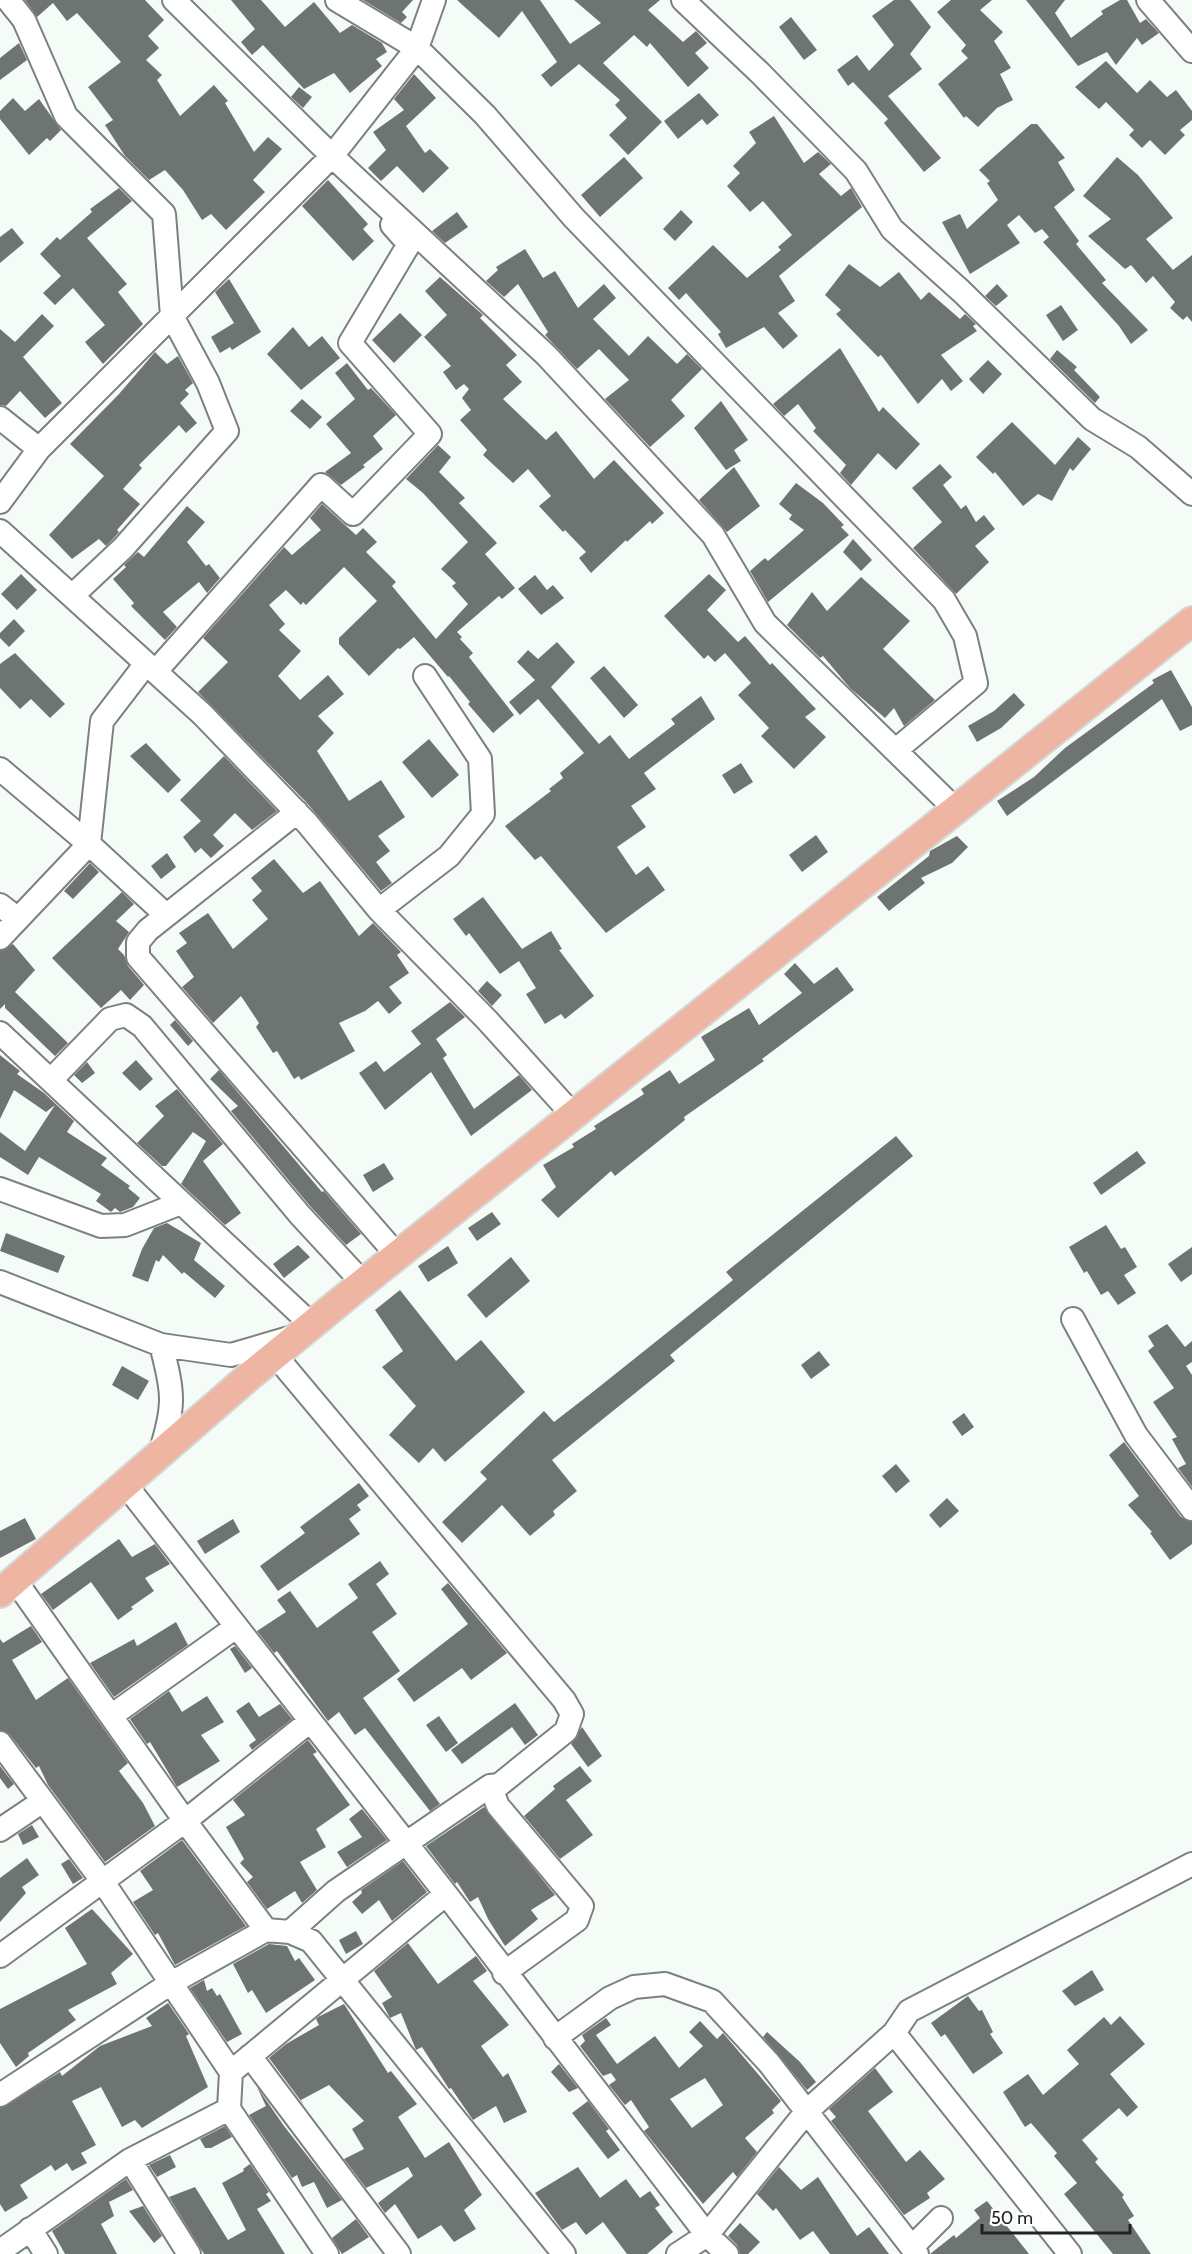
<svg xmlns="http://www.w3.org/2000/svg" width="1192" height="2254" font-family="Cabin,sans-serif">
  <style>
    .building { fill: #6e7471; fill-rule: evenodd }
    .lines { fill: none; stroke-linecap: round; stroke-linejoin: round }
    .minor-casing { stroke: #7b827e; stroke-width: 26 }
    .major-casing { stroke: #d7d7d7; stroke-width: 32 }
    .minor { stroke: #fff; stroke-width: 22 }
    .major { stroke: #eeb5a3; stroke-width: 28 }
  </style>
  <rect width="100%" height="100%" fill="#f5fcf8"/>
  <path class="building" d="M25,0H145L164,20L148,36L159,48L146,60L162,75L157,80L180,116L214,85L228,101L225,103L254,152L268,137L282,149L253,180L265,192L226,230L211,214L202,220L183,190L165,170L149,180L125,156L105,125L113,120L88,87L121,62L77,13L67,21L53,3L37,17Z
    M231,0H261L285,27L314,2L340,33L352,25L382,43L387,52L376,59L382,66L350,93L334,73L304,89L263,45L252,55L241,42L255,29Z
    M363,0H413L402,12L407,17L401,23Z
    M457,0H540L570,44L601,23L574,0H660L648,10L683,42L696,31L707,43L695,53L709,68L688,87L650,43L647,47L634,35L603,63L662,122L628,155L609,135L627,118L615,105L620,100L579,64L551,87L541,75L557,62L522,11L499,38Z
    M894,0H910L931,27L910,54L922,69L888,96L941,158L924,172L884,123L888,119L853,82L848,86L837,70L857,55L869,71L894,45L872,16Z
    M951,0H992L980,10L1003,32L994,41L1011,68L1000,74L1013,100L997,108L978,127L966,116L964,118L938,84L968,58L961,51L966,45L937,12Z
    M1026,0H1065L1055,13L1071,38L1103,14L1101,11L1120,0H1127L1140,23L1146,19L1159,33L1142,45L1137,38L1116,65L1107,52L1078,66Z
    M791,17L817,50L804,60L779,27Z
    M19,43L27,60L0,80V58Z
    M1106,61L1137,93L1150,80L1167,97L1176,90L1192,111V120L1180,130L1185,135L1165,155L1150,140L1142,148L1129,135L1134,130L1106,102L1099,109L1075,87Z
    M414,74L436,98L406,126L425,153L430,149L449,168L423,193L397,166L381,181L368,168L386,150L373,132L404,110L394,99Z
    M299,87L312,97L303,108L291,97Z
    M699,93L719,115L707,125L702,119L678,139L664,121Z
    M13,98L25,111L39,99L61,130L50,141L47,138L29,155L0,119V111Z
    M774,116L804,163L818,152L831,164L819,174L841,196L851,188L862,207L779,276L795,301L778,313L798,336L783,349L764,327L726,348L718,334L721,332L686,293L679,300L668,288L713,245L747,278L781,250L778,247L792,235L763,201L750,212L727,186L740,173L733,166L756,143L749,132Z
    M1031,124H1037L1065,158L1058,162L1075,190L1054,207L1079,241L1076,244L1106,280L1102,283L1148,330L1131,344L1119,326L1043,242L1049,237L1042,229L1035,233L1019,215L1007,225L1020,243L970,274L942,222L960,214L967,229L998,200L987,183L990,181L979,170Z
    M624,157L643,178L600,217L581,195Z
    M1117,157L1138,175L1173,218L1146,239L1173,270L1192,255V322L1187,316L1183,320L1170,308L1175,302L1153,276L1146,283L1131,265L1125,269L1088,236L1111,219L1083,196Z
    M328,180L368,224L363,229L374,241L353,261L302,206Z
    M119,188L132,201L87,238L127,284L118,292L143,324L103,364L85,342L105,325L73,288L55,305L43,293L61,276L40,254L57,237L60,240L92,212L90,209Z
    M681,210L693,222L675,241L663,229Z
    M457,212L468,227L445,243L432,231Z
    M12,228L24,243L0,263V237Z
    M525,249L543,278L555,271L578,308L604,284L616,298L593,319L629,356L648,336L677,364L687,354L702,369L671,400L685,416L650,447L605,399L629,380L599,349L577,369L545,335L548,332L518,284L504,297L486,281L498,270L496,267Z
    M849,264L880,287L899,272L921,300L929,292L960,319L965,314L976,324L973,326L977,331L941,355L963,381L951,391L942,379L918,404L881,355L878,357L836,314L841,310L825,295Z
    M440,277L483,315L480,318L517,355L506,365L522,382L503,399L546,440L556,431L594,479L614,460L664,513L652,524L650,521L627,542L626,540L591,573L579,558L586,552L565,530L563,532L539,506L551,496L528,469L513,483L483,455L487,450L460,420L471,410L462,398L469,389L464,384L456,390L443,372L451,366L424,337L447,315L425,291Z
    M229,279L261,332L232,350L230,347L220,353L211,337L234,323L215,292Z
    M997,284L1008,296L996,306L985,296Z
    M1061,305L1078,330L1063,341L1046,315Z
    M400,313L422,335L394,363L372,340Z
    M42,314L54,326L23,357L62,403L45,418L20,391L6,406L0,405V329L15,342Z
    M293,327L309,347L322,336L340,358L301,390L267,354Z
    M840,348L879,412L883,407L920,444L896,470L878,453L851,485L840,473L846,465L813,431L816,428L798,404L784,416L773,404Z
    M1057,350L1077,367L1074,370L1100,397L1095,403L1050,359Z
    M155,352L167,364L178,356L193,383L185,390L189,394L180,403L197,423L186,433L179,425L139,465L142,468L123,489L140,504L117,530L119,532L113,539L106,546L99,539L72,559L49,535L104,476L70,444L119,394Z
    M988,360L1002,374L983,394L969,379Z
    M347,363L368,390L371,388L396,415L373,436L383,449L363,465L365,467L341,485L325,472L351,453L326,424L355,399L335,373Z
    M302,399L322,417L310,429L290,411Z
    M721,401L748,440L734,450L741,461L726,470L694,428Z
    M1012,422L1055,465L1078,437L1091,449L1073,471L1070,468L1052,501L1038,494L1023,506L995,472L993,474L976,457Z
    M438,445L451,457L439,472L465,498L459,503L497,543L485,554L515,588L502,599L499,596L457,632L462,637L460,639L473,653L469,657L514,715L493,733L468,704L470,702L449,676L448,677L414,637L400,649L398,648L369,676L339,644V638L377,601L344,567L306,605L303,602L301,605L286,590L269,605L285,624L279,630L301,651L278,676L300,700L328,675L344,694L318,716L334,733L317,751L349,801L381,780L405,817L378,836L390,851L376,862L392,883L381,891L307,803L198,692L228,662L203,638L284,547L292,555L321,530L310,518L322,504L356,535L363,528L377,542L366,552L396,582L392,586L436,639L468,604L452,586L456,583L441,569L468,542L423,493L406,479Z
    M940,464L952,477L943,485L961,509L966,505L976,522L984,515L995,529L975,546L989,562L956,594L913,548L942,522L912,488Z
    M734,467L760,506L727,532L699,500Z
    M796,483L823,503L844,525L841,527L849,535L768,602L750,571L765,558L768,561L804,530L789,519L792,515L779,504Z
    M187,506L205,522L187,542L206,566L209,564L220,578L207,593L199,582L163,612L177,627L165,640L131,606L134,603L113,579L126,567L124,565L138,552L144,557Z
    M853,539L872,560L861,571L843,552Z
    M21,574L37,590L17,610L1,594Z
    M709,574L726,590L707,610L738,642L745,636L770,665L772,663L816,709L805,717L826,737L794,769L761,736L769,728L738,695L751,683L725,653L715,662L708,655L704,659L664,616Z
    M535,575L547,590L553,585L564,598L541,615L518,589Z
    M861,577L910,621L883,649L935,700L904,726L894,708L885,718L850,688L823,656L820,658L787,625L812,592L827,611Z
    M14,619L25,631L9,647L0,638V633Z
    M557,642L575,662L551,687L599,744L610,735L629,759L675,724L671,719L701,696L715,719L644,773L656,789L631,806L646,827L617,847L636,875L648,866L665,890L606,933L541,856L535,860L505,826L551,791L549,789L563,778L560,773L584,753L538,699L520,715L509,702L535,680L517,662L528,650L538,659Z
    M15,653L65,704L50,718L31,699L20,709L0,688V664Z
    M604,666L638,705L624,718L590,678Z
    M1171,670L1192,707V725L1180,731L1162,699L1007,816L997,801L1034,777L1065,748L1154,683L1152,680Z
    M1014,693L1025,705L1001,728L977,742L968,726L994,711Z
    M429,739L459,775L432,798L402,762Z
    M146,743L181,780L168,793L130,756Z
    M224,756L277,811L252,830L235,813L213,835L224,846L211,858L201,848L195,853L183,837L201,821L180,800Z
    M741,763L753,782L734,794L722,775Z
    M816,835L828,852L802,872L789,855Z
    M957,836L968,847L952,863L921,878L925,883L889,911L877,897L929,856L930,851Z
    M167,853L176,867L161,879L151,866Z
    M274,859L303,893L320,881L359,936L373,923L401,952L397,955L409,973L389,987L402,1003L389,1014L378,1001L365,1011L339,1023L355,1051L301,1080L299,1076L294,1079L277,1051L273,1053L256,1027L259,1023L241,996L213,1023L182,987L194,977L176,951L187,943L179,933L208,913L233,949L268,919L252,900L262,891L251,878Z
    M90,863L99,872L73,899L64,891Z
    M122,892L134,904L116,921L129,932L118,949L124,955L128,966L144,985L130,1000L121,990L101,1008L52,958Z
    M483,897L522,949L551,931L562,949L559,950L594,996L565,1019L561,1014L545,1024L526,994L536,988L519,961L500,974L469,933L466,936L453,919Z
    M13,944L35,970L15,992L68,1043L55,1056L5,1008V1004L0,1009V951Z
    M795,963L814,984L837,967L854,990L762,1059L764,1061L684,1117L685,1120L615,1176L611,1171L558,1218L541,1200L556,1187L543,1165L574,1147L572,1144L596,1129L594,1126L644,1094L641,1089L670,1070L679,1084L715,1060L701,1037L749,1008L759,1025L802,993L784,974Z
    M487,981L502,995L492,1006L478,991Z
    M450,1002L465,1017L436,1039L447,1055L443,1058L474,1109L519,1075L532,1090L471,1136L431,1072L385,1110L359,1073L376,1061L384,1072L421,1044L411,1031Z
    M175,1020L193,1041L188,1046L170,1025Z
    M0,1055L20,1071L17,1074L44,1093L74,1121L67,1132L107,1158L101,1165L130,1186L128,1188L140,1198L133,1207L120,1212L115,1208L111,1212L96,1201L101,1194L39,1157L28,1175L0,1157V1132L25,1151L55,1105L46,1112L14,1090L0,1119Z
    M136,1060L153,1079L140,1091L122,1073Z
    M87,1062L95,1073L82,1083L74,1075Z
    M219,1070L322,1192L324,1191L361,1234L346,1245L310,1206L231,1111L238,1106L210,1079Z
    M177,1089L223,1144L203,1161L241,1213L225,1225L181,1184L206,1141L193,1132L166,1166H162L137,1143L164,1116L155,1106Z
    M896,1136L913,1156L670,1355L675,1361L552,1460L577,1491L553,1511L555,1515L530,1536L502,1505L462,1543L442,1522L487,1479L480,1472L544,1411L554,1422L594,1391L733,1280L726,1272Z
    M1137,1151L1146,1163L1101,1195L1093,1183Z
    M384,1163L394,1179L373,1192L363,1175Z
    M492,1212L501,1224L477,1241L468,1228Z
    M167,1223L201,1243L194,1260L225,1286L215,1298L184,1272L182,1274L163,1255L159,1262L156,1260L148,1282L132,1276L142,1249L154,1228Z
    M1106,1225L1121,1249L1125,1247L1137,1267L1124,1275L1136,1293L1118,1305L1108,1291L1101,1295L1087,1271L1084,1273L1069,1247Z
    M6,1233L65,1256L58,1273L0,1251Z
    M298,1245L310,1257L284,1278L273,1264Z
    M448,1246L458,1263L428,1282L418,1266Z
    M1192,1247V1274L1181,1282L1168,1264Z
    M511,1257L530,1281L486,1318L467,1295Z
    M400,1290L456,1361L481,1340L525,1392L445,1462L433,1448L419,1463L389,1435L416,1406L382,1367L403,1351L375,1310Z
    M1167,1324L1185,1347L1192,1341V1362L1186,1366L1192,1375V1487L1178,1468L1186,1464L1172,1439L1177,1437L1153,1402L1174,1388L1148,1351L1154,1346L1148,1336Z
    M819,1351L830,1365L811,1379L801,1365Z
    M122,1366L149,1381L138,1400L112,1385Z
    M964,1413L974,1427L962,1436L952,1422Z
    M1124,1442L1181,1517L1192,1522V1544L1170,1560L1150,1533L1152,1532L1128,1505L1139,1496L1109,1455Z
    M896,1464L910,1481L896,1493L882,1476Z
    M359,1483L369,1496L357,1505L361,1510L349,1519L360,1534L278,1591L260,1566L305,1533L300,1527Z
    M947,1498L959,1511L940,1528L929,1515Z
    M25,1518L36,1539L0,1558V1531Z
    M233,1519L240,1532L205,1554L197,1541Z
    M119,1539L132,1557L155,1544L170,1564L145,1578L154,1591L131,1607L133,1609L118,1620L91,1582L53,1610L41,1594Z
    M380,1561L389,1574L376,1584L397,1614L372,1632L400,1671L363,1698L440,1804L430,1811L365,1728L355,1735L339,1712L328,1721L277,1651L274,1653L257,1631L286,1612L277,1600L290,1591L317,1628L358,1598L348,1584Z
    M448,1583L507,1653L471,1680L462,1668L414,1702L397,1679L468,1624L441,1589Z
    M176,1622L188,1645L114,1697L90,1663L134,1639L137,1646Z
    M31,1626L42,1642L12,1660L36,1700L68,1678L128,1763L119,1771L143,1803L155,1826L105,1862L48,1785L39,1766L36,1768L10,1735L0,1730V1639L3,1643Z
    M235,1646L252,1668L245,1673L230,1649Z
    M169,1691L182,1712L207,1696L224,1722L201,1735L220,1761L177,1787L150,1742L147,1744L130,1719Z
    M249,1702L259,1717L280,1704L292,1719L252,1750L249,1745L256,1740L236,1711Z
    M515,1703L538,1735L525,1745L512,1727L462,1764L451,1750Z
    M439,1716L458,1743L446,1752L426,1725Z
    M582,1727L602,1756L588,1767L571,1744Z
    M308,1740L317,1752L313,1754L350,1805L316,1829L326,1847L300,1862L317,1890L302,1903L295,1891L267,1909L247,1882L253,1877L240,1863L244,1859L226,1827L245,1815L233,1800Z
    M0,1766L14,1784L8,1789L0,1778Z
    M580,1766L592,1781L566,1800L593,1835L560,1859L524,1816L555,1789L553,1786Z
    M484,1807L555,1895L531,1910L538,1919L505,1946L488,1919L478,1897L470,1902L457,1882L455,1884L426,1846Z
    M362,1809L387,1840L347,1867L337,1852L362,1837L349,1819Z
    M32,1825L39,1837L23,1845L18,1834Z
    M182,1840L246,1926L175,1965L158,1933L155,1935L133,1902L153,1890L140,1871Z
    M27,1858L39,1875L22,1887L26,1893L0,1922V1878Z
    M69,1859L83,1878L73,1884L61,1864Z
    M403,1861L427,1892L392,1921L379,1900L362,1914L352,1902L362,1893L361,1890Z
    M92,1909L133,1954L111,1973L117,1984L68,2010L76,2020L28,2053L29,2056L16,2067L0,2043V2009L87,1964L65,1928Z
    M356,1931L363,1944L346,1954L339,1940Z
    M408,1943L438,1984L476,1956L487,1971L473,1981L509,2025L481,2046L503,2077L508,2073L527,2112L504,2123L496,2106L473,2120L451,2088L449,2089L422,2047L416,2050L401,2013L390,2018L382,2003L392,1997L374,1971Z
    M269,1944L287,1946L295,1961L299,1958L315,1980L266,2013L252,1990L248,1993L233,1964Z
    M1092,1970L1104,1990L1075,2006L1062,1991Z
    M204,1980L207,1991L212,1988L217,1996L220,1994L242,2034L227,2042L190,1988Z
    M968,1996L979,2011L982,2010L993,2032L990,2034L1003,2053L973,2074L945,2034L941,2037L931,2023Z
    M168,2003L189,2034L186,2036L208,2087L142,2128L135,2120L122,2127L101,2087L72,2101L96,2145L81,2153L87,2163L72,2171L67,2163L55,2171L51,2165L20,2185L28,2198L5,2212L0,2204V2108L60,2072L62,2076L100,2046L152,2026L146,2018Z
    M344,2004L388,2073L391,2071L417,2104L398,2117L425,2158L449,2142L482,2195L464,2210L476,2229L454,2242L441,2225L418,2239L395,2204L385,2213L378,2203L413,2176L408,2167L366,2188L344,2159L364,2149L352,2129L364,2121L329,2085L301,2100L304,2105L269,2058L286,2044L319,2025L316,2019L318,2017Z
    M1120,2016L1145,2044L1110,2074L1138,2107L1127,2117L1119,2108L1082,2140L1098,2159L1095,2162L1124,2195L1122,2197L1134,2216L1128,2220L1151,2254H1113L1064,2194L1077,2183L1054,2156L1057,2153L1031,2123L1025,2127L1003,2092L1028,2074L1043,2095L1079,2064L1067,2050L1104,2017L1111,2025Z
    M606,2018L611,2025L596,2035L617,2064L655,2036L679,2068L703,2046L689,2032L700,2021L717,2039L723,2033L781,2101L772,2110L774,2113L745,2138L757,2152L737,2177L733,2172L703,2204L644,2131L649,2127L631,2100L625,2105L609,2085L616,2080L611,2073L603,2076L580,2046L585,2041L582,2035ZM705,2078L723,2105L692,2128L670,2099Z
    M767,2032L800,2062L816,2082L807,2090L763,2037Z
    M559,2064L578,2088L569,2092L551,2072Z
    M875,2068L893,2092L868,2111L906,2162L920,2150L945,2179L927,2193L930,2198L904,2215L831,2121L836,2117L829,2109Z
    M257,2087L284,2126L342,2200L327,2208L314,2182L302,2187L297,2175L292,2178L249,2115L266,2106Z
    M588,2101L609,2129L606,2131L620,2150L608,2159L572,2113Z
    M225,2126L232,2137L211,2148H205L200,2139Z
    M170,2155L176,2167L157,2177L149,2165Z
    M250,2164L269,2192L266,2194L271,2201L257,2209L285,2254H204L169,2197L195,2187L228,2240L246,2230L222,2183L244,2171L243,2169Z
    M578,2167L600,2198L626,2179L640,2198L650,2191L660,2205L655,2208L673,2232L647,2254H627L603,2222L586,2235L576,2222L562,2230L535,2193Z
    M779,2167L801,2190L818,2177L857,2236L869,2227L889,2254H830L813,2231L800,2240L776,2208L773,2211L757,2194Z
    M126,2179L133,2190L109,2202L114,2216L101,2224L117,2254H65L52,2231Z
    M987,2201L1029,2254H930L954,2235L956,2238L980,2218L974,2210Z
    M143,2206L162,2236L154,2243L129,2211Z
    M356,2219L369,2237L342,2254L332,2238Z
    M740,2223L760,2242L748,2254H740L737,2245L728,2236Z"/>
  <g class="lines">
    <g class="minor-casing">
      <path id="minor" d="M8,0L24,20L66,116L164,214L172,316L208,383L227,431L123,548L73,595
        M174,0L332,156L546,355L713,535L765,623L955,809
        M337,0L417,48L485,115L574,218L944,600L965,636L976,683L896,750
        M683,0L760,73L856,171L892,229L961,291L1092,419L1138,447L1192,494
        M1148,0L1192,51
        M0,418L39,449
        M0,502L39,449L332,156L417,48L434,0
        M0,531L202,714L307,823L379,910
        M156,671L321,485L353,514L430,434L350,343L409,244L392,225
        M425,676L480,759L483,814L449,856L379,910L487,1020L573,1115
        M0,769L89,844L166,915
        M297,812L148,930L138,942V957L397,1255
        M0,905L18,919
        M0,938L89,844L102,721L145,665
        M0,1033L312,1325
        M51,1080L110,1019L126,1015L142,1026L300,1215L363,1283
        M0,1189L101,1226L125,1225L181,1203
        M0,1282L161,1345L231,1355L289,1338
        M1073,1319L1136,1435L1192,1509
        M275,1355L564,1700L572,1714L566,1731L499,1785L490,1786L336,1891L290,1932
        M160,1453C175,1406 174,1393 161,1345
        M125,1484L446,1894L707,2235L727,2254
        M15,1580L185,1821L266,1930
        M111,1716L236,1627
        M0,1743L103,1882L231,2072
        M490,1786L498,1806L582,1906L577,1920L504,1973
        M0,1830L43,1801
        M0,1956L185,1821L309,1722
        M894,2033L1070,2254
        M555,2038L610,1998L634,1987L665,1984L712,2001L769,2063L917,2254
        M250,2056L399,2254
        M0,2095L171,1983L266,1930L290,1932L311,1941L564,2254
        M130,2160L189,2254
        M30,2229L46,2254
        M912,2247L941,2218
        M0,2251L130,2160L229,2109
        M327,2254L229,2109L231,2072L446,1894
        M678,2254L707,2235L807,2111L894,2033L909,2011L1192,1864"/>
    </g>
    <g class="major-casing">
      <path id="major" d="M0,1593L246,1379L354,1290L1192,621"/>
    </g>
    <use href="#minor" class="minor"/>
    <use href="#major" class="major"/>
  </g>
  <path d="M982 2224v9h148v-9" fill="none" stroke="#202322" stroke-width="3"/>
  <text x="991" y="2224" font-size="18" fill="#202322" stroke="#ffffff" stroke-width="4.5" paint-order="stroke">50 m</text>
</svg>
